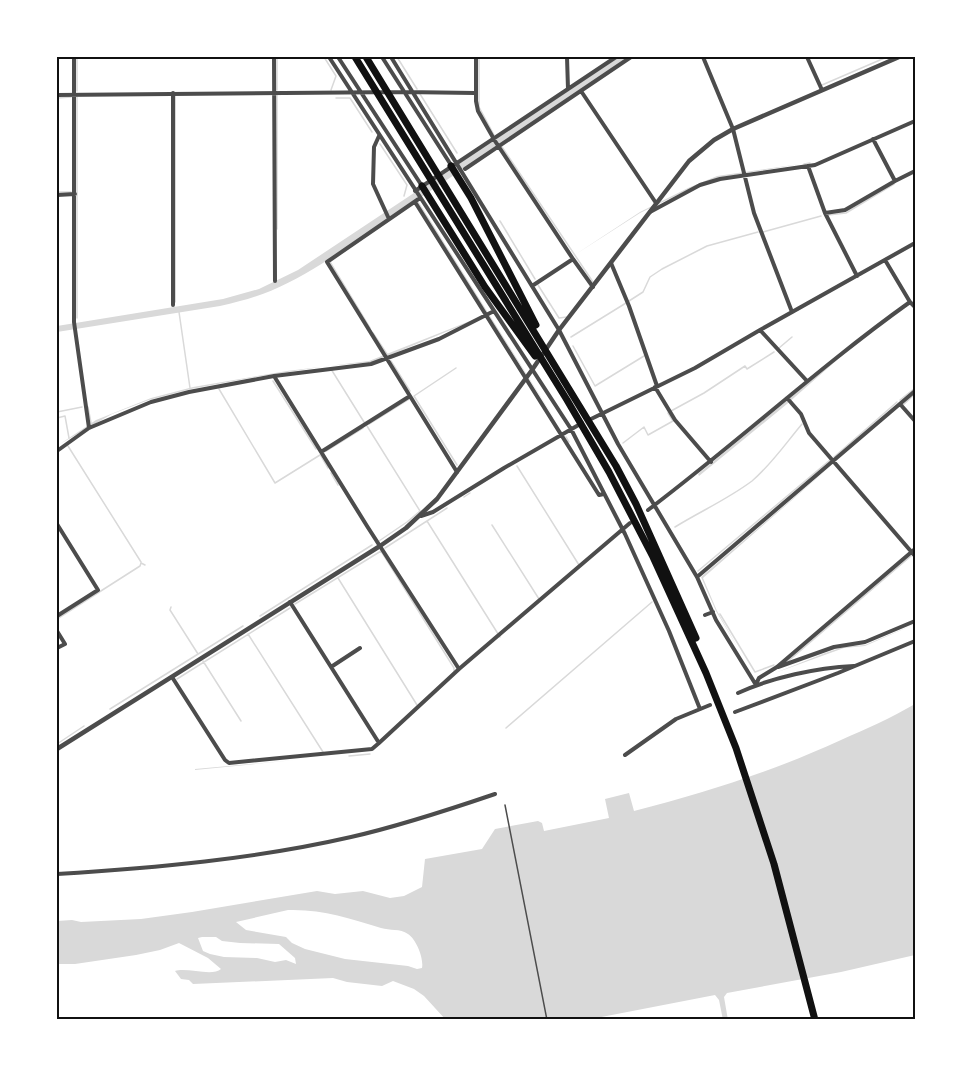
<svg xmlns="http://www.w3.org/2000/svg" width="972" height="1077" font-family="Jost,sans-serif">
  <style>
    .water { fill: #d9d9d9; fill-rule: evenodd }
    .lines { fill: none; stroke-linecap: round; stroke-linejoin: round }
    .stream { stroke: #d9d9d9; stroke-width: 1.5 }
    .service { stroke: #4c4c4c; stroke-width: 1.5 }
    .minor { stroke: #4c4c4c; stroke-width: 4 }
    .tertiary { stroke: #4c4c4c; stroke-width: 4.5 }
    .motorway { stroke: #111; stroke-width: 7 }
    .neatline { fill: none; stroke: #111; stroke-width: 2 }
  </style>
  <rect width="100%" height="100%" fill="#fff"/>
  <path class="water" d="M619,57H630L323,263C286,286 262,297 220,306L57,332V326L223,299L259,289L298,270Z
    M175,95H176V303L175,302Z
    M800,164L717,178L698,185L640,213L573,256L640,212L688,188L717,176Z
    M418,201L559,426L416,202Z
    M475,319V320L373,362L327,366L255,377L191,389L149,400L112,414L60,444L96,420L151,398L193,387L287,371L369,361Z
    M853,346L787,404L699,476L698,474Z
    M832,465L703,578L717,611L738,648L716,611L701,577Z
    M915,624L865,646L844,648L775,673L825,653L843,647L865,645Z
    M915,704V955L841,972L727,993L724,997L728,1020H723L719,1000L715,995L586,1020H446L424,996L414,989L393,981L382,986L347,982L333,978L193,984L189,980L181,979L175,971C187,967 212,977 221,969L208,958L179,943L160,950L136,955L75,964H57V921L72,920L81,922L141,919L192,912L317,891L335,894L363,891L390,898L404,896L422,887L425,859L482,849L495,829L538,821L542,823L544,831L609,818L605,799L629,793L634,811C708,792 771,772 841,740C866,729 891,718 915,704ZM288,910C323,909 348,918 381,928C390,931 400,928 408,934C416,939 424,958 422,968L417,969L408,966L345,959L305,949L292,943L286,937L246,930L236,922ZM202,937H216L222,941L240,943L279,944L295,958L296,964L286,960L275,962L257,958L224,957L210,954L203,951L198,938Z
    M295,760L195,770V769Z"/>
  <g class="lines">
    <path class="stream" d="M77,57V91
      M277,57V90
      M324,57L336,76L331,90
      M397,57L417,89
      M479,57V107L494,135
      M822,85L887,57
      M420,94L457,153
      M57,98L71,97
      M336,98H350L372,132
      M380,144L407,185L404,196
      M502,147L593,282
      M804,164L810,163
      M57,192H71
      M828,215L846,213L894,184
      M500,221L535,279
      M277,229V95
      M763,232L821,216
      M330,262L370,328
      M538,285L559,318L567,317
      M629,301L643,292L650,277L662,269L707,246L758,232
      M179,312L190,388
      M77,318V97
      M373,333L387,354
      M571,337L626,303
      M573,346L595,386L644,356
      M779,348L792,337
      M391,361L410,391
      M456,368L414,396L457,465
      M331,369L364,422
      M273,381L316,449
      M219,389L275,483
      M900,400L915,388
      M903,405L915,394
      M88,407L91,423
      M671,411L704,393L745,366L747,369L774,352
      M57,412L82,407
      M57,418L65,416L69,438
      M369,424L409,399
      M367,426L420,511L407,522L379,541
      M566,437L569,442
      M623,443L644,427L648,435L673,421L668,413
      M68,446L141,562
      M326,451L363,428
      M321,456L328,468
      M834,457L897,402
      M517,466L579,565
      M331,473L338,485
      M275,483L320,455
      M464,497L470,493
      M427,521L500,637
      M492,525L539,599
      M675,527C701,511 728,499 752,481C771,465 786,443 802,424
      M385,548L447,508
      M698,571L830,460
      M338,578L417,705
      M295,604L381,551L454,668V671
      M171,607L170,610L198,654
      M720,614L755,672L774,665
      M260,616L372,545
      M57,619L140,566L141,563L145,565
      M248,634L323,752
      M203,661L241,721
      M786,663L911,556
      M177,679L290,608
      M110,709L243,626
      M506,728L652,602
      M57,744L84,726
      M349,756L370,754"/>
    <path class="service" d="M505,805L547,1020"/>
    <path class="minor" d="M74,57V322L89,428
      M274,57L275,281
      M329,57L571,429L625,534L669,631L700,709
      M338,57L422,186
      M382,57L451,165
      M391,57L559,330L618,444L697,577L716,620L756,685
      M476,57V101L478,111L495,141L573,259
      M567,57L568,89
      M703,57L733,129L754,213L792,312
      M807,57L822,90
      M581,91L656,203
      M57,95L404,92L475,93
      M379,136L374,147L373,184L389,219
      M808,166L825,213L857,276
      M465,169L631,57
      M895,181L915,171
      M415,191L616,57
      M57,195L75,194
      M420,198L327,262L457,472
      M415,202L599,495L604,494
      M650,212L700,185L720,179L815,165L915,121
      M825,213L845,210L895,181L873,139
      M885,260L910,302L915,307
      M611,263L629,306L657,386
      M532,286L573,259L593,287
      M173,305V93
      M760,330L807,381
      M274,376L367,526L459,669
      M655,387L675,420L711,462
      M787,398L801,414L809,433L915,556
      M900,404L915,421
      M589,420L695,368L760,330L915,243
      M57,451L89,428L151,402L189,392L274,376L371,364L439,339L494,311
      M321,452L410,396
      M648,510C737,443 819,367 910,302
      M421,516L433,512L504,468L582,423
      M57,524L98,590L57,616
      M697,577L915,391
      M705,615L713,612
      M57,631L65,644L57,648
      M331,667L360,648
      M778,667L834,647L865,642L915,621
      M172,677L225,760L229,763L372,749L379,743L290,602
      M756,684L759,678L777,667L915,549
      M738,693C773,677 816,668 854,666
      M735,712L838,673L915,641
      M379,743L459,669L630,523
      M625,755L676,719L710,705
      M57,874C155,868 255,859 351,837C400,826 448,810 495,794"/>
    <path class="tertiary" d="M57,749L380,546L406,528L437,499L532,370L559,330L689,161L714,140L733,129L899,57"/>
    <path class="motorway" d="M355,57L567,400L609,472L653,557L706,673L736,748L774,864L815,1020
      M366,57L616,466L636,504L696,638
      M451,166L471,198L536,325
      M422,186L485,287L535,356"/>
  </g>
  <rect width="972" height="1077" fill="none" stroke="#ffffff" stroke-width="117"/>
  <rect x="58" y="58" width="856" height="960" class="neatline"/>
</svg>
